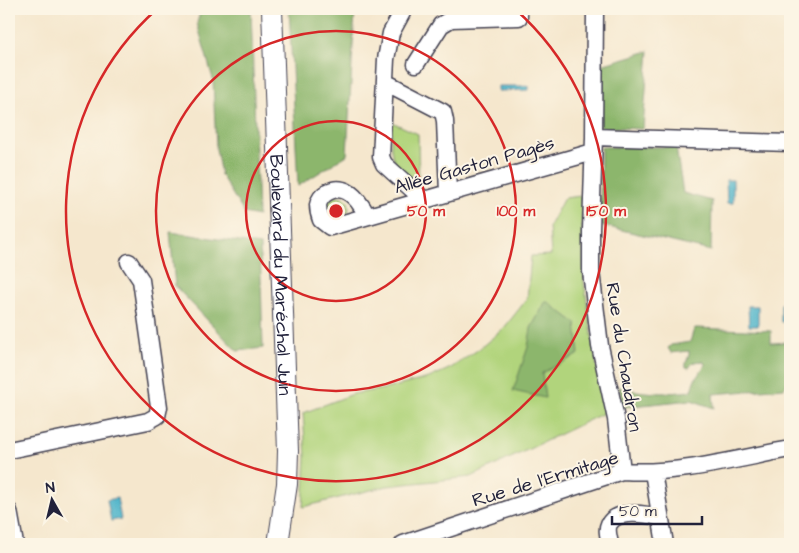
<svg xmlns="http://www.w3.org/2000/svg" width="799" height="553" font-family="'Architects Daughter',sans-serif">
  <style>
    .green { fill: #b1d47c; stroke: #6a7b5c }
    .forest { fill: #8cb66c; stroke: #576c54 }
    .water { fill: #4ab2c9; stroke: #366a82 }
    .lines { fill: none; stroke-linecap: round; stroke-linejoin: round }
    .minor-casing { stroke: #424051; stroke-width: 19 }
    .major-casing { stroke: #424051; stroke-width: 22 }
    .minor { stroke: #fff; stroke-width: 16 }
    .major { stroke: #fff; stroke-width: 20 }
    .ring { fill: none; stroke: #d62828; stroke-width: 2.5 }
    .labels { text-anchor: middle; stroke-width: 4; stroke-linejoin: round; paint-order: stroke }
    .street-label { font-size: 19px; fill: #22223b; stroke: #fcf5e5 }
    .centre { fill: #d62828; stroke: #fcf5e5; stroke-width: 2.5 }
    .ring-label { font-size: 15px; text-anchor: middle; font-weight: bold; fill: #d62828; stroke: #fcf5e5; stroke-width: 4; stroke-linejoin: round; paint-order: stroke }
  </style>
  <rect width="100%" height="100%" fill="#fcf5e5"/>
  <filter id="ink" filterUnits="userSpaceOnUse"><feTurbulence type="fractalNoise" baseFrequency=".02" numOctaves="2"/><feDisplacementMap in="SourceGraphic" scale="10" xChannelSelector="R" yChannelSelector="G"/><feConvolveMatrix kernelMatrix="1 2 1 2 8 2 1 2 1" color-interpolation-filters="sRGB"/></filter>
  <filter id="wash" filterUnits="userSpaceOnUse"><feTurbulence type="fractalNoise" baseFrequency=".0096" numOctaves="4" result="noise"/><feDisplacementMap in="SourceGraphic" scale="20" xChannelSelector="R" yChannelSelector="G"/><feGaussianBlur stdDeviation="1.12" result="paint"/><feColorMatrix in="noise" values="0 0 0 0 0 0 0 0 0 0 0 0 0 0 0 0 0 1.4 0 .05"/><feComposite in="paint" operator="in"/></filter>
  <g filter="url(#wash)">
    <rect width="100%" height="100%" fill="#f5e7cd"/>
    <path class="green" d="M392,122L418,134L419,184C388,160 390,159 392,122Z
      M327 207a11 11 0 1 1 22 0a11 11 0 1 1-22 0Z
      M581,196L584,282L604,413L471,477L387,486L303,507L306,457L303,413L353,394L389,388L429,378L451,368L479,349L504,328L527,299L531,256L551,255L549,226L564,198Z"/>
    <path class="forest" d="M201,9H251L258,216L244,213L221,175L216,149L213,79L197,23Z
      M289,9H355L347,155L298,186Z
      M649,51L643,129L600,127L601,65Z
      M601,147H676L683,193L712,201L711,251L600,225Z
      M170,232L260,245L263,348L237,351L175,286Z
      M546,301L576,323L579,354L542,373L545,398L513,391L528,347L531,328Z
      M696,328L771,331V343L790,342V380L784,388L713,394L714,408L691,400L623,407L619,387C643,394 667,394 691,391L694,381L705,365L704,362C697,360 692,362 689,368L686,367C685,361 690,357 689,351L671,353L668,348L671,345L690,342L694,329Z"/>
    <path class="water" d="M498,86H529V90L498,91Z
      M726,180H733V203H727Z
      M784,302L789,304L790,322H781V304Z
      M748,306H758V326H749Z
      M117,498L121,519L111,521L107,500Z"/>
  </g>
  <g filter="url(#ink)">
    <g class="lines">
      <g class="minor-casing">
        <path id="minor" d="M404,9L391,33L386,59L381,157L384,164L424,200
          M595,9L594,137L591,230V271L600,346L616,419L622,471
          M416,64L441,25L451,19L519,17V9
          M385,82L443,112L445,121L448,193
          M594,137L790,143
          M367,216C363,207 354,193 343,190C333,187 320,194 318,205C318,210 319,215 321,220L330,227L593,152
          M9,450L148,421L157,416L159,407L141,280L129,262
          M653,472L665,544
          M9,511L15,544
          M403,544L622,471C679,475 735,459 790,449
          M610,544C609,538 606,530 609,524C617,509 647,514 660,518"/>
      </g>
      <g class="major-casing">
        <g id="major">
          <path id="s1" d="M272,9L288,451L287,484L278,544"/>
        </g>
      </g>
      <use href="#minor" class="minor"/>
      <use href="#major" class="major"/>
    </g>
  </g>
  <g class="ring">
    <circle cx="336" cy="211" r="90"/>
    <circle cx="336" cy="211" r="180"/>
    <path d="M515 9A270 270 0 1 1 157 9"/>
  </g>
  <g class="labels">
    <g class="street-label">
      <text transform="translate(474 164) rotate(-16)" y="7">Allée Gaston Pagès</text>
      <text dy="7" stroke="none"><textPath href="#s1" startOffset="266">Boulevard du Maréchal Juin</textPath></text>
      <text transform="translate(625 357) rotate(81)" y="7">Rue du Chaudron</text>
      <text transform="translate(545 478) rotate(-17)" y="7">Rue de l'Ermitage</text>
    </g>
  </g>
  <circle cx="336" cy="211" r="8" class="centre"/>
  <g class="ring-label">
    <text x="426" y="216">50 m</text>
    <text x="516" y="216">100 m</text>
    <text x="606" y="216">150 m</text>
  </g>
  <rect width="799" height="553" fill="none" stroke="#fcf5e5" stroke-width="30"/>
  <g transform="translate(52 500) rotate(352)" stroke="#fcf5e5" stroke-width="4" paint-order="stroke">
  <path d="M0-4L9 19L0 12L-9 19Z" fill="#22223b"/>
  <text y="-8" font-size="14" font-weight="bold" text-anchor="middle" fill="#22223b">N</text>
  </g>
  <path d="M612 516v8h90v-8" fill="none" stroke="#22223b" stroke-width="2.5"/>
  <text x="619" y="516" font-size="15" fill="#22223b" stroke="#fcf5e5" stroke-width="4" paint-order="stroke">50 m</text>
</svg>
